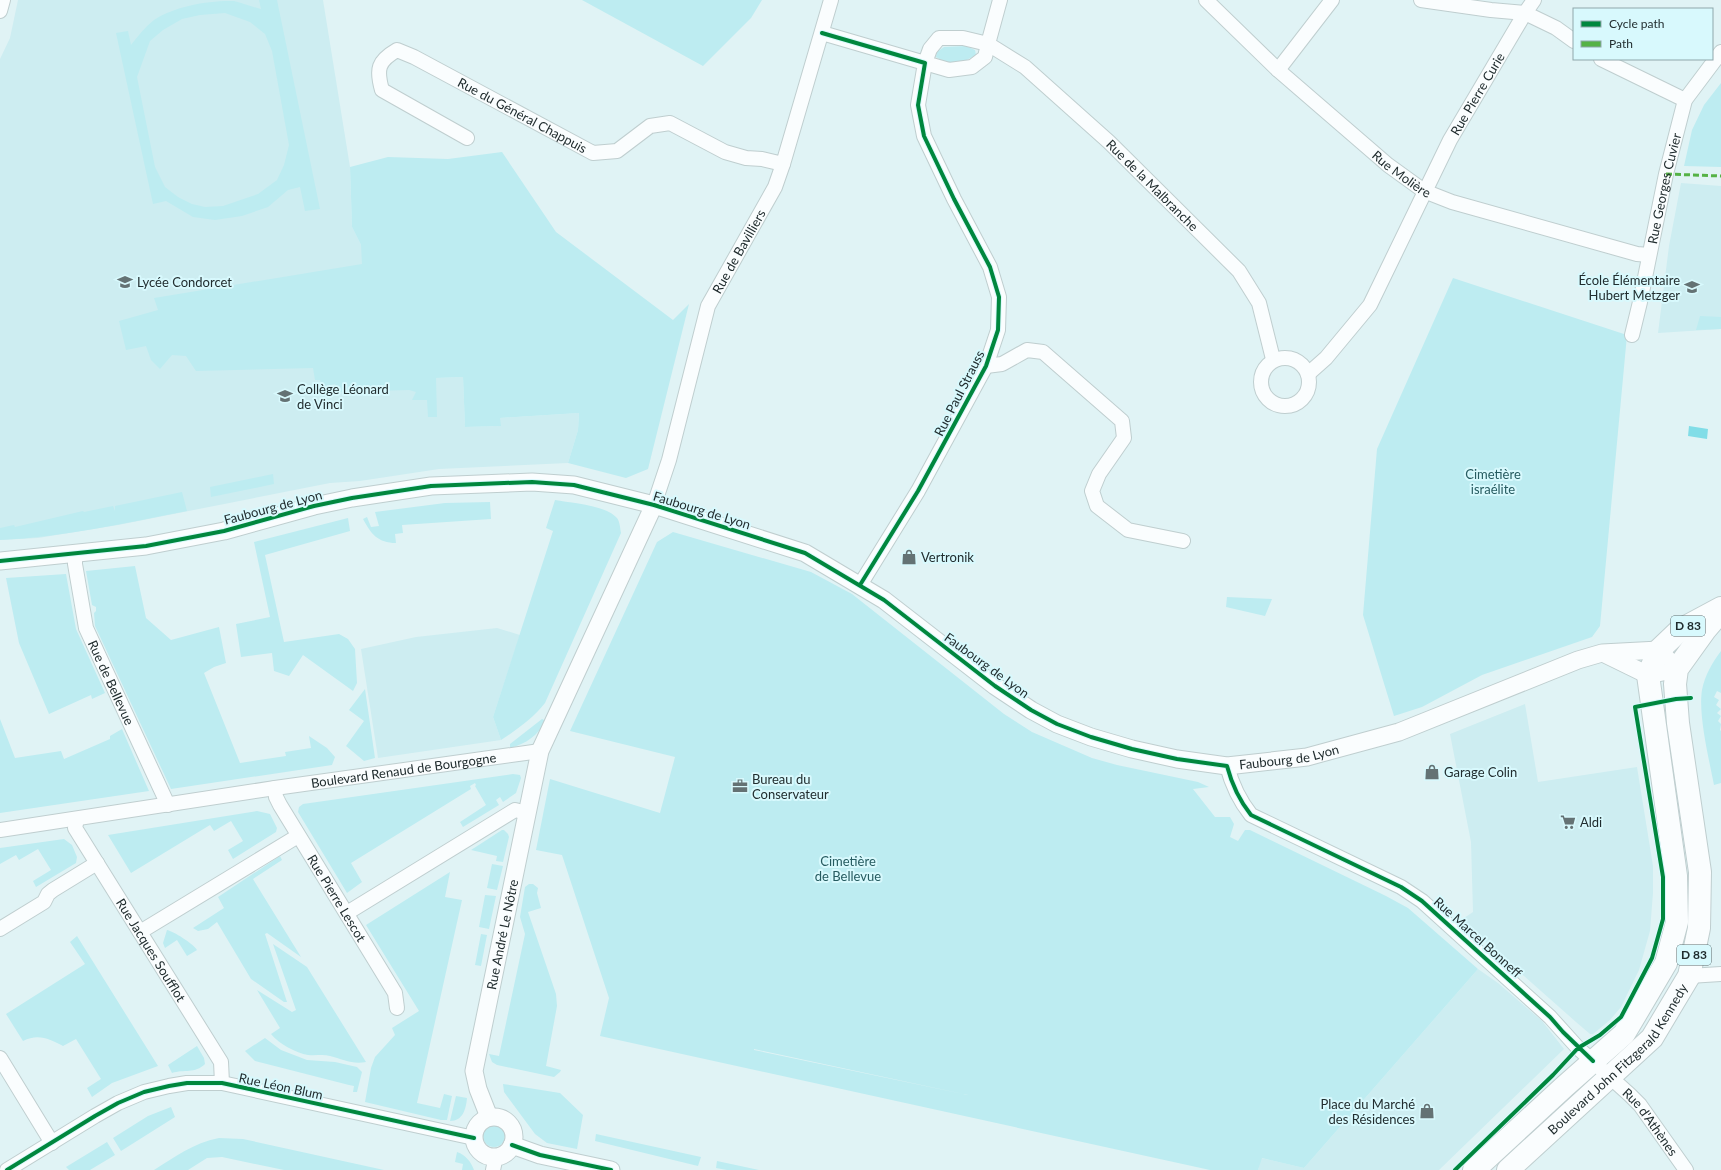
<svg xmlns="http://www.w3.org/2000/svg" width="1721" height="1170" font-family="Lato,sans-serif">
  <style>
    .built { fill: #cdedf1 }
    .green { fill: #bdecf1; fill-rule: evenodd }
    .water { fill: #81dde7 }
    .lines { fill: none; stroke-linecap: round; stroke-linejoin: round }
    .minor-casing { stroke: #bfcecf; stroke-width: 16 }
    .tertiary-casing { stroke: #bfcecf; stroke-width: 19 }
    .primary-casing { stroke: #bfcecf; stroke-width: 24 }
    .minor { stroke: #fafdfe; stroke-width: 14 }
    .tertiary { stroke: #fafdfe; stroke-width: 17 }
    .primary { stroke: #fafdfe; stroke-width: 22 }
    .quiet { stroke: #55b246; stroke-width: 3; stroke-dasharray: 6 3; stroke-linecap: butt }
    .cycleway-casing { stroke: #d8f9fd; stroke-width: 6 }
    .cycleway { stroke: #00873e; stroke-width: 4 }
    .labels { text-anchor: middle; stroke-width: 4; stroke-linejoin: round; paint-order: stroke }
    .shield { fill: #d8f9fd; stroke: #586a6d; stroke-width: 1 }
    .shield-label { font-size: 12px; font-weight: bold; fill: #212d2f }
    .street-label { font-size: 13px; fill: #212d2f; stroke: #d8f9fd }
    .poi-label { font-size: 13px; fill: #212d2f; stroke: #d8f9fd; text-anchor: start }
    .park-label { font-size: 13px; fill: #265b60; stroke: #d8f9fd }
  </style>
  <rect width="100%" height="100%" fill="#e0f3f5"/>
  <path class="built" d="M18,0H323L350,167L352,227L361,245L436,378L463,377L465,427L500,426V418L579,413L578,430L568,463L439,469L360,481L330,483L118,525L38,538L0,540V59L10,38Z
    M1681,183L1721,186V329L1658,333L1669,246Z
    M497,628L520,635L493,717L501,740L378,758L361,649L416,637Z
    M1525,704L1538,782L1637,767L1653,866V893L1650,931L1639,970L1621,1007L1610,1020L1593,1034H1590L1576,1022L1461,920L1473,912L1471,842L1450,734Z
    M1478,969L1498,983L1542,1021L1564,1049L1439,1170H1258L1261,1158L1304,1168Z"/>
  <path class="green" d="M259,0H277L320,209L305,211L300,187L288,190L268,207L242,216L215,220L193,217L166,201L153,204L116,33L128,31L131,45C138,36 145,27 154,20C174,6 211,0 234,1C243,3 252,7 261,9ZM225,13L250,22L265,34L272,51L289,145L284,165L277,180L258,194L223,206L205,207L192,204L178,197L165,187L155,167L137,77L150,41L163,30L182,19L200,15Z
    M582,0H762L751,18L703,66Z
    M966,46L975,50L976,55C961,64 950,66 936,57L937,52L944,47Z
    M1721,83V167L1684,166L1692,130L1704,105Z
    M502,152L556,232L673,320L689,304L648,469L626,478L568,463L578,430L579,413L500,418L501,426L465,427L463,377L436,378L437,417H428L427,400H412L416,392L409,390L338,392L335,384L322,387L320,380H315L313,368L196,371L186,356L172,355L160,369L151,360L146,346L126,350L119,321L158,310L154,298L362,264L361,245L352,227L350,167L388,157L448,159Z
    M1453,278L1627,335L1600,626L1592,637L1482,675L1422,707L1394,716L1363,615L1377,449Z
    M1700,316L1721,317V329L1696,330Z
    M273,474L274,484L211,497L210,487Z
    M182,492L187,511C125,523 63,537 0,540V528L14,525L15,527L83,511L84,512L113,506L115,511V506Z
    M555,500C571,503 606,505 617,518C620,522 620,528 621,533L545,703C533,718 518,729 501,740L493,717L553,531L546,528Z
    M490,502L491,519L402,525L403,533L395,534L396,543C378,543 371,534 363,519L367,517L371,527L379,526L375,512L445,503Z
    M348,518L350,531L265,555L284,642L339,634L348,639L355,649L357,683L353,691L303,655L289,676L274,671L272,653L241,657L236,624L270,617L254,542Z
    M673,532L811,572L852,594L1004,714L1032,732L1092,758L1117,765L1198,782L1209,787L1193,789L1215,817H1230L1234,824L1230,837L1238,841L1245,830H1250L1386,896L1408,908L1478,969L1304,1168L1262,1158L1258,1170H1210L600,1036L609,998L562,855L536,850L550,779L660,813L675,757L570,731L657,542ZM754,1049L968,1095L754,1050Z
    M135,566L146,618L171,640L219,627L226,663L214,667L204,673L240,763L286,756L285,752L311,748L309,736L327,748L335,757L332,765L171,789L95,626L94,613L96,611V607L92,605L86,571Z
    M66,574L76,629L105,693L92,699L91,695L49,714L19,643L6,578Z
    M1227,597L1272,599L1265,616L1226,607Z
    M1721,651V693L1717,691L1714,697L1719,700L1716,705L1721,709L1717,713L1721,716L1718,721L1721,724L1720,730L1721,731V783L1714,785C1709,759 1698,715 1702,690C1705,675 1712,663 1721,651Z
    M365,689L375,758L364,761L346,746L364,721L349,710Z
    M0,719L15,758L61,751L64,759L110,739V736L122,729L149,791L0,813Z
    M542,719L546,721C538,735 526,744 510,748V744Z
    M513,774L520,775L521,778L516,793L503,802L500,797L496,800L499,805L463,827L460,822L486,805L475,786L476,785L475,783L470,786L471,789L351,863L362,882L347,893L298,812L299,807L303,804Z
    M257,811L270,814L277,828L276,832L233,859L228,850L243,841L231,821L214,831L210,825L131,873L108,835Z
    M502,830H504L508,834L509,837L503,862L496,861L497,856L471,850Z
    M64,839L72,845L77,857L76,863L36,887L33,881L51,870L38,849L19,860L16,855L0,864V848Z
    M280,856L282,860L253,879L301,957L267,933L265,934L287,1002H284L251,979L217,922L208,929L198,931L193,928L224,908L218,897Z
    M492,864L503,866L497,890L487,888Z
    M450,872L445,897L462,900L417,1103L440,1108L444,1094L452,1096L447,1120H441L365,1102L371,1068L375,1057L395,1035L392,1028L419,1011L366,925Z
    M529,884H533L538,888L537,893L541,908L528,912L556,994L557,1006L546,1066L561,1070L560,1072L554,1077L497,1065L492,1062L489,1054L499,1056L525,934L520,917L525,887Z
    M485,895L496,896L489,929L479,927Z
    M167,930C173,931 194,944 197,950L187,956L177,940L165,948L163,943Z
    M481,934L487,935L481,966L475,965Z
    M77,936L158,1066L112,1083L92,1097L87,1088L101,1079L76,1039L63,1046C50,1039 38,1033 23,1041L6,1014L85,964L70,942Z
    M273,944L307,967L366,1062C353,1065 342,1059 330,1056C323,1054 316,1056 308,1055C296,1053 279,1044 271,1034L280,1028L257,990L292,1012L296,1010Z
    M265,1038L281,1050L307,1060L335,1062L357,1067L362,1072L357,1092H353L354,1086L349,1085L255,1061L245,1051Z
    M197,1046L204,1058L205,1064C195,1074 184,1069 172,1073L168,1065Z
    M503,1084L560,1093L583,1115L577,1149L547,1143L535,1134L504,1092Z
    M456,1096L467,1098C466,1109 463,1121 450,1121Z
    M171,1107L175,1117L121,1151L113,1138L148,1116Z
    M483 1136a11 11 0 1 1 22 0a11 11 0 1 1-22 0Z
    M596,1134L701,1157L698,1166L595,1141Z
    M219,1138L243,1139L384,1170H284L222,1157L207,1158L188,1170H154C175,1157 193,1143 219,1138Z
    M107,1142L115,1155L90,1170H69L66,1167Z
    M457,1152C466,1155 471,1162 474,1170H462L463,1164L455,1162Z
    M717,1161L759,1170H727L716,1168Z"/>
  <path class="water" d="M1689,426L1708,429L1707,439L1688,436Z"/>
  <g class="lines">
    <g class="minor-casing">
      <g id="minor">
        <path id="s1" d="M1000,0L988,44L1025,67L1109,142L1239,271L1259,303L1273,359"/>
        <path id="s2" d="M1206,0L1278,70L1388,165L1424,191L1452,202L1637,254L1649,255"/>
        <path d="M1421,0L1491,10L1525,13L1556,28L1574,41"/>
        <path d="M0,11L3,0"/>
        <path d="M822,33L925,63L918,105L924,136L954,199L990,267L999,297L998,330L986,366L918,491L860,585"/>
        <path d="M939,38H963L988,44L985,57L972,67L949,70L925,63L930,49Z"/>
        <path d="M1601,59L1685,100"/>
        <path d="M1278,70L1332,0"/>
        <path id="s3" d="M467,138L382,90C376,69 378,61 397,50L414,57L593,153L617,151L650,126L670,123L725,152L746,158L762,159L783,164"/>
        <path id="s4" d="M1632,335L1640,302L1666,174L1685,100L1721,52"/>
        <circle cx="1285" cy="382" r="24"/>
        <path d="M986,366L1002,364L1027,350L1043,352L1122,421L1124,438L1099,474L1092,491L1097,506L1128,530L1183,541"/>
        <path id="s5" d="M1308,374L1326,358L1370,305L1450,140L1525,13L1534,0"/>
        <path id="s6" d="M654,505L669,460L708,306L775,187L783,164L831,0"/>
        <path id="s7" d="M75,554V564L86,628L168,805"/>
        <path id="s8" d="M1227,766C1232,785 1239,800 1251,815L1401,887L1422,901L1550,1017L1578,1048L1630,1095L1640,1105L1686,1170"/>
        <path id="s9" d="M275,788L276,797L280,805L395,993L397,1008"/>
        <path id="s10" d="M77,819L75,828L221,1062L222,1083"/>
        <path id="s11" d="M0,830L275,788L540,751"/>
        <path d="M347,913L515,810L527,813"/>
        <path d="M0,929L44,902L48,894L53,890L97,863"/>
        <path d="M140,932L298,836"/>
        <path d="M1689,976L1721,974"/>
        <path d="M0,1058L52,1143"/>
        <path d="M7,1170L95,1116L118,1103L144,1092L169,1086L187,1083H222L474,1138"/>
        <path d="M493,1170L496,1156"/>
      </g>
    </g>
    <g class="tertiary-casing">
      <g id="tertiary">
        <path id="s12" d="M0,561L146,546L224,531L314,506L352,498L431,486L532,482L574,485L654,505L805,553L884,600L995,686L1031,710L1057,724L1091,737L1132,749L1177,759L1227,766L1307,757L1399,732L1578,660L1602,653L1659,650L1677,669"/>
        <path d="M1605,654L1648,675L1677,669"/>
        <path id="s13" d="M489,1117L478,1089L474,1071L540,751L654,505"/>
        <circle cx="494" cy="1137" r="20"/>
        <path d="M512,1145L540,1155L611,1170"/>
      </g>
    </g>
    <g class="primary-casing">
      <g id="primary">
        <path d="M1474,1170L1564,1087L1624,1034L1666,963L1677,922L1676,876L1648,675L1659,650L1680,630L1721,608"/>
        <path id="s14" d="M1508,1170L1652,1038L1689,976L1699,928L1700,872L1678,723L1675,684L1677,669L1705,630L1718,615"/>
      </g>
    </g>
    <use href="#minor" class="minor"/>
    <use href="#tertiary" class="tertiary"/>
    <use href="#primary" class="primary"/>
    <path class="quiet" d="M1666,174L1721,176"/>
    <g class="cycleway-casing">
      <path id="cycleway" d="M822,33L925,63L918,105L924,136L954,199L990,267L999,297L998,330L986,366L918,491L860,585
        M0,561L146,546L224,531L314,506L352,498L431,486L532,482L574,485L654,505L805,553L884,600L995,686L1031,710L1057,724L1091,737L1132,749L1177,759L1227,766C1232,785 1239,800 1251,815L1401,887L1422,901L1550,1017L1563,1032L1593,1061
        M512,1145L540,1155L611,1170
        M7,1170L95,1116L118,1103L144,1092L169,1086L187,1083H222L474,1138
        M1455,1170L1553,1075L1578,1048L1600,1035L1621,1017L1652,958L1663,919V877L1635,707L1676,699L1691,698"/>
    </g>
    <use href="#cycleway" class="cycleway"/>
  </g>
  <defs>
    <g id="school-bare" transform="scale(1.2)"><path d="M0-5L7-2L0 1L-7-2ZM-4 1L0 2.5L4 1V4Q0 6-4 4Z" fill="#647274" stroke="#d8f9fd" stroke-width="2.5" paint-order="stroke"/></g>
    <g id="shop-bare" transform="scale(1.2)"><path d="M-5-2.5h2.3a2.7 3.5 0 0 1 5.4 0H5L5.5 6h-11ZM-1.5-2.5h3a1.5 2.3 0 0 0-3 0Z" fill="#647274" stroke="#d8f9fd" stroke-width="2.5" paint-order="stroke"/></g>
    <g id="office-bare" transform="scale(1.2)"><path d="M-6-3h4V-5.5h4V-3h4V5H-6ZM-1-4.5V-3h2v-1.5ZM-6 0V1H6V0Z" fill="#647274" stroke="#d8f9fd" stroke-width="2.5" paint-order="stroke"/></g>
    <g id="supermarket-bare" transform="scale(1.2)"><path d="M-6-5.5h2.5l.6 2H6L4.5 2H-2.5L-4.4-4H-6ZM-1.5 3.2a1.3 1.3 0 1 0 .1 0ZM3 3.2a1.3 1.3 0 1 0 .1 0Z" fill="#647274" stroke="#d8f9fd" stroke-width="2.5" paint-order="stroke"/></g>
  </defs>
  <g fill-rule="evenodd">
    <use href="#school-bare" x="125" y="282"/>
    <use href="#school-bare" x="1692" y="287"/>
    <use href="#school-bare" x="285" y="396"/>
    <use href="#shop-bare" x="909" y="557"/>
    <use href="#shop-bare" x="1432" y="772"/>
    <use href="#office-bare" x="740" y="786"/>
    <use href="#supermarket-bare" x="1568" y="822"/>
    <use href="#shop-bare" x="1427" y="1111"/>
  </g>
  <g class="labels">
    <g class="shield">
      <rect x="1671" y="616" width="34" height="20" rx="3"/>
      <rect x="1677" y="945" width="34" height="20" rx="3"/>
    </g>
    <g class="shield-label">
      <text x="1688" y="630">D 83</text>
      <text x="1694" y="959">D 83</text>
    </g>
    <g class="street-label">
      <text dy="5" stroke="none"><textPath href="#s5" startOffset="330">Rue Pierre Curie</textPath></text>
      <text dy="5" stroke="none"><textPath href="#s3" startOffset="287">Rue du Général Chappuis</textPath></text>
      <text dy="5" stroke="none"><textPath href="#s2" startOffset="262">Rue Molière</textPath></text>
      <text dy="5" stroke="none"><textPath href="#s1" startOffset="263">Rue de la Malbranche</textPath></text>
      <text dy="5" stroke="none"><textPath href="#s4" startOffset="150">Rue Georges Cuvier</textPath></text>
      <text dy="5" stroke="none"><textPath href="#s6" startOffset="269">Rue de Bavilliers</textPath></text>
      <text transform="translate(959 393) rotate(-63)" y="5">Rue Paul Strauss</text>
      <text transform="translate(273 507) rotate(-15)" y="5">Faubourg de Lyon</text>
      <text transform="translate(702 510) rotate(17)" y="5">Faubourg de Lyon</text>
      <text transform="translate(987 665) rotate(36)" y="5">Faubourg de Lyon</text>
      <text dy="5" stroke="none"><textPath href="#s7" startOffset="135">Rue de Bellevue</textPath></text>
      <text dy="5" stroke="none"><textPath href="#s12" startOffset="1366">Faubourg de Lyon</textPath></text>
      <text dy="5" stroke="none"><textPath href="#s11" startOffset="408">Boulevard Renaud de Bourgogne</textPath></text>
      <text dy="5" stroke="none"><textPath href="#s9" startOffset="127">Rue Pierre Lescot</textPath></text>
      <text dy="5" stroke="none"><textPath href="#s13" startOffset="188">Rue André Le Nôtre</textPath></text>
      <text transform="translate(1478 937) rotate(42)" y="5">Rue Marcel Bonneff</text>
      <text dy="5" stroke="none"><textPath href="#s10" startOffset="153">Rue Jacques Soufflot</textPath></text>
      <text dy="5" stroke="none"><textPath href="#s14" startOffset="157">Boulevard John Fitzgerald Kennedy</textPath></text>
      <text transform="translate(281 1086) rotate(12)" y="5">Rue Léon Blum</text>
      <text dy="5" stroke="none"><textPath href="#s8" startOffset="565">Rue d'Athènes</textPath></text>
    </g>
    <g class="poi-label">
      <text x="1680" y="285" text-anchor="end">École Élémentaire<tspan x="1680" dy="15">Hubert Metzger</tspan></text>
      <text x="137" y="287">Lycée Condorcet</text>
      <text x="297" y="394">Collège Léonard<tspan x="297" dy="15">de Vinci</tspan></text>
      <text x="921" y="562">Vertronik</text>
      <text x="1444" y="777">Garage Colin</text>
      <text x="752" y="784">Bureau du<tspan x="752" dy="15">Conservateur</tspan></text>
      <text x="1580" y="827">Aldi</text>
      <text x="1415" y="1109" text-anchor="end">Place du Marché<tspan x="1415" dy="15">des Résidences</tspan></text>
    </g>
    <g class="park-label">
      <text x="1493" y="479">Cimetière<tspan x="1493" dy="15">israélite</tspan></text>
      <text x="848" y="866">Cimetière<tspan x="848" dy="15">de Bellevue</tspan></text>
    </g>
  </g>
  <rect x="1573" y="8" width="140" height="52" fill="#d8f9fd" stroke="#8fa7ab"/>
  <rect x="1581" y="21" width="20" height="6" fill="#00873e" stroke="#8fa7ab"/>
  <text x="1609" y="28" font-size="12" fill="#212d2f">Cycle path</text>
  <rect x="1581" y="41" width="20" height="6" fill="#55b246" stroke="#8fa7ab"/>
  <text x="1609" y="48" font-size="12" fill="#212d2f">Path</text>
</svg>
